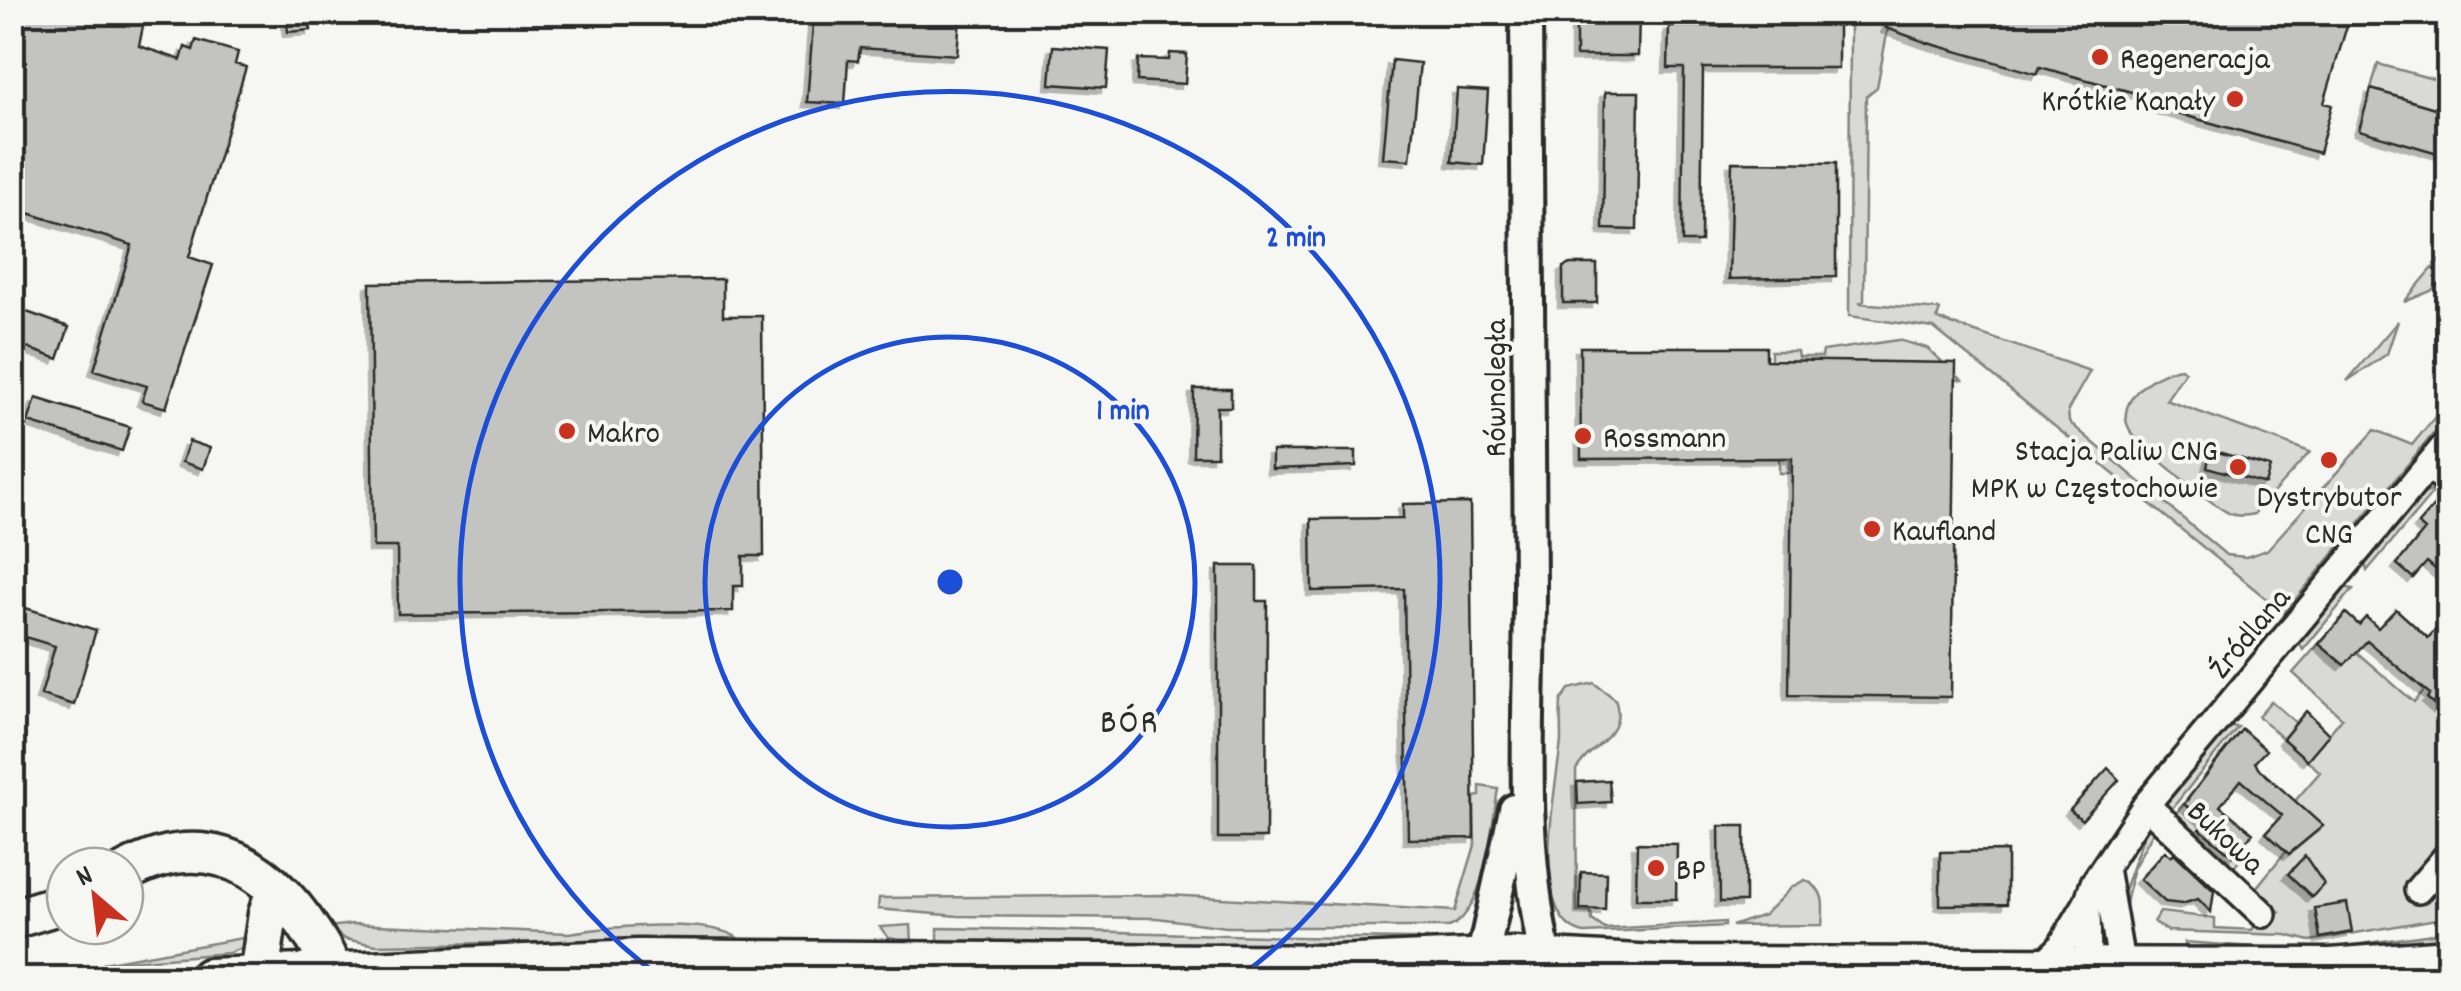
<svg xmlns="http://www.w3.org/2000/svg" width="2461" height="991" font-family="Dekko,sans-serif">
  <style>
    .green { fill: #d9d9d5; stroke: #828280; stroke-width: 2.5 }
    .building { fill: #c3c3c0; stroke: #2b2b2b; stroke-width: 2.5; filter: url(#shadow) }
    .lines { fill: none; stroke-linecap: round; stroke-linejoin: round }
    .minor-casing { stroke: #2b2b2b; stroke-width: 32 }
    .tertiary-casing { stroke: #2b2b2b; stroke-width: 38 }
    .primary-casing { stroke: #2b2b2b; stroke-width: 45 }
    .minor { stroke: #f6f6f2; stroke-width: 25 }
    .tertiary { stroke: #f6f6f2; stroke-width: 30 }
    .primary { stroke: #f6f6f2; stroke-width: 38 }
    .ring { fill: none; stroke: #1d4ed8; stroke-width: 5 }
    .poi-dot { fill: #c8321e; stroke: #f6f6f2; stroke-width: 4 }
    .labels { text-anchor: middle; stroke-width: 8; stroke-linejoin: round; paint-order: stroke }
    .poi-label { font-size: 32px; fill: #2b2b2b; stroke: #f6f6f2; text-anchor: start }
    .street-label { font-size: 32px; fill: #2b2b2b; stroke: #f6f6f2 }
    .neighbourhood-label { font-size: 35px; letter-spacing: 2.5px; fill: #2b2b2b; stroke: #f6f6f2 }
    .centre { fill: #1d4ed8; stroke: #f6f6f2; stroke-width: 5 }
    .ring-label { font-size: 30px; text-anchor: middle; font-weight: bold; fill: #1d4ed8; stroke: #f6f6f2; stroke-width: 8; stroke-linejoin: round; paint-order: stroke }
  </style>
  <defs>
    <filter id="shadow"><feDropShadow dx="-5" dy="5" stdDeviation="0" flood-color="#0004"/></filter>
  </defs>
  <rect width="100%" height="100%" fill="#f6f6f2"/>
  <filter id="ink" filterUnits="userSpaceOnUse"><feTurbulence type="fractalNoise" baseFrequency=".01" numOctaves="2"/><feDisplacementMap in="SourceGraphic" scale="20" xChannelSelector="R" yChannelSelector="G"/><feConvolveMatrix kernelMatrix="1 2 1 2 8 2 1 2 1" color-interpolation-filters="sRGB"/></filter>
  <g filter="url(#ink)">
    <path class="green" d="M1850,13H1891L1877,87L1866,96L1864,301L1859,303L1940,310L1937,319L2090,371L2068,410L2069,422L2226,555L2246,557L2267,550L2375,430L2412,445L2448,401V416L2284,613L1934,328L1849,316Z
      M2378,64L2448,83V112L2371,89Z
      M2448,250V275L2431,291L2404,302Z
      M2398,321L2387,354L2347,381Z
      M1898,340L1927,348L1962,380H1790L1789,473H1779V447H1771V351H1797L1798,357H1822L1823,351Z
      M2181,368L2185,372L2166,400L2310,452L2254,514C2246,516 2239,517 2231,514C2215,508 2147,451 2134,436C2107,404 2153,372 2181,368Z
      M2436,489L2367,571L2364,561L2418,496Z
      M2343,587L2353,589L2303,650L2298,641Z
      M2331,630L2414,702L2448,662V842L2408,889L2448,867V917L2310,941L2286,935L2168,931L2154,922L2160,912L2215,918V928L2252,930L2258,921L2280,912L2256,888L2313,818L2295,801L2320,772L2307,760L2342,718L2293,673Z
      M1594,683L1615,699C1628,737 1591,743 1576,770L1577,912H1591L1592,920L1605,929L1725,922V926L1585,933C1525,923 1558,781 1561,740C1561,727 1560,714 1561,701L1569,689Z
      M2271,701L2296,723L2283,739L2258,716Z
      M2229,726L2238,727L2169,812L2164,803Z
      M1480,786L1498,789C1492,823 1486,913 1449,927H1226L1157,918L958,916L878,909L879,898L1167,895L1455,911L1475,845L1474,797L1480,796Z
      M2184,804L2206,822L2201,829L2239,861L2231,871L2171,819Z
      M2147,826L2155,828L2132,871L2124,916L2121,898Z
      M1805,880C1826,889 1824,905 1822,925L1732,926L1764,915L1792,887Z
      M352,924L569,933C605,927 713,917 739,939L376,945L344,939L328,927Z
      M911,925L912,943L889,938L880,927Z
      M938,928C1102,930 1265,938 1428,939V952C1264,950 1102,943 938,942Z
      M2448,932V948L2185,958V942L2310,951Z
      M253,936L244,947L229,953L103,963Z"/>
    <path class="building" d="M12,12H146L139,46L181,60L185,47L193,50L196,40L238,52L235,64L246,67L189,257L213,265L166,408L142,401L147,386L94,370L132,245L12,208Z
      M286,12H309L311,30L288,32Z
      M814,12L960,17L957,55L860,48L858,61L848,60L845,104L807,102Z
      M1576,12H1639L1638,56H1576Z
      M1794,12H1838V68H1703L1701,242H1682L1684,68H1668L1669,26H1794Z
      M1890,12H2113L2154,23L2155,12H2351L2324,103L2332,105L2319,153L2144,104L2146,96L2040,67L2037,74L1928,43L1886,28Z
      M1053,46L1109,50L1106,88L1050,84Z
      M1170,53L1187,54L1185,84L1137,81L1138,59L1169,60Z
      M1392,60L1420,63L1410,160L1383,158Z
      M1457,89L1488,91L1483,165L1452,162Z
      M2371,89L2448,112V156L2359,130Z
      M1605,92H1639L1637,230L1603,229Z
      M1732,162L1836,163V277L1729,279Z
      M1570,264H1597V303H1563V267Z
      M723,279V316H762L764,556H743V586H733V611L398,614L397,547H373L370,283Z
      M24,311L69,327L58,359L13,343Z
      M1580,347H1766V360L1956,363L1951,697L1789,695L1792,458L1581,459Z
      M1194,389H1231V407H1217V456H1193Z
      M36,398L130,427L122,451L28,422Z
      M189,441L210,448L203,469L182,462Z
      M2211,450L2270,467L2265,484L2207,467Z
      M1272,451H1356V466L1272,469Z
      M2439,500L2448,508V580L2427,562L2413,578L2397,564L2425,530L2418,524Z
      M1470,503L1474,838L1408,839L1404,589L1312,591L1311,519L1403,518V504Z
      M1218,566H1257V601H1267L1266,838H1218Z
      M16,605L96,630L74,705L41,695L55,646L12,633Z
      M2396,609L2428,638L2448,616V717L2427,698L2430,694L2367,641L2344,665L2319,644L2346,613L2359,625L2366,617L2378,628Z
      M2306,711L2329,734L2307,760L2283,739Z
      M2242,729L2266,750L2255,762L2258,768L2323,826L2289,854L2266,833L2282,815L2241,780L2220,806L2253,833L2233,856L2200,829L2206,822L2184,804Z
      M2108,768L2119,780L2082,820L2070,810Z
      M1609,780L1611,802L1578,804L1577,782Z
      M1719,826H1745V902H1720Z
      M1637,843L1677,844L1676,899H1636Z
      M2007,851V904L1940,905V852Z
      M2165,851L2171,856L2174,853L2214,891L2211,912L2198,899L2182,904L2165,902L2140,879Z
      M2305,856L2324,884L2312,897L2288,874Z
      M1581,872L1606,873L1605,910L1580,909Z
      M2347,903L2352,932L2320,938L2315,908Z"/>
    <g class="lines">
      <g class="minor-casing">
        <path id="minor" d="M2429,466L2448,483
          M2146,805L2263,914
          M2105,868L2122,968
          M2418,890L2448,855
          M2039,968L2060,948L2087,903
          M2088,968L2087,903L2094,883L2146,805L2448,442"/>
      </g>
      <g class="tertiary-casing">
        <path id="tertiary" d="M1526,12C1528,204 1529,396 1530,587C1530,725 1517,842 1550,978
          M1478,978L1515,810"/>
      </g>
      <g class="primary-casing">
        <path id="primary" d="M125,872C223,818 291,886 333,970
          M12,919L65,903
          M259,975L268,914L275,893
          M209,978L638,959L1335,965L1514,957L1673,966L2331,968L2448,959"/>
      </g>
      <use href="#minor" class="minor"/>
      <use href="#tertiary" class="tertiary"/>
      <use href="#primary" class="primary"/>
    </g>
  </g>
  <g class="ring">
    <circle cx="950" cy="582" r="245"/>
    <path d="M662 978A490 490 0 1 1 1238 978"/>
  </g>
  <g class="poi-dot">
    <circle cx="2100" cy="57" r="10"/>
    <circle cx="2235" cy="99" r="10"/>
    <circle cx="567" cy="431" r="10"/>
    <circle cx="1583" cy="436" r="10"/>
    <circle cx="2329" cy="460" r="10"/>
    <circle cx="2238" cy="467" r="10"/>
    <circle cx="1872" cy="529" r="10"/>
    <circle cx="1656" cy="868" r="10"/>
  </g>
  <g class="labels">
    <g class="poi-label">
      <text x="2120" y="68">Regeneracja</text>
      <text x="2215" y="110" text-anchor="end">Krótkie Kanały</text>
      <text x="587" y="442">Makro</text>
      <text x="1603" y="447">Rossmann</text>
      <text x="2218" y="460" text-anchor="end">Stacja Paliw CNG<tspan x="2218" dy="37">MPK w Częstochowie</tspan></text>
      <text x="2329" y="506" text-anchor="middle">Dystrybutor<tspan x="2329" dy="37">CNG</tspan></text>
      <text x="1892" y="540">Kaufland</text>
      <text x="1676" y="879">BP</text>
    </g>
    <g class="street-label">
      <text transform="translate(1494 388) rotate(-90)" y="11">Równoległa</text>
      <text transform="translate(2248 632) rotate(-50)" y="11">Źródlana</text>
      <text transform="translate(2227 836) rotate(43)" y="11">Bukowa</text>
    </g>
    <g class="neighbourhood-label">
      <text x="1130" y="732">BÓR</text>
    </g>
  </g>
  <circle cx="950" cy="582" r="15" class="centre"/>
  <g class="ring-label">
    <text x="1296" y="246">2 min</text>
    <text x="1123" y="419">1 min</text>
  </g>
  <rect width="2461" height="991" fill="none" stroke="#f6f6f2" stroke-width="50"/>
  <rect x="25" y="25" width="2411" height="941" fill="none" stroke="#2b2b2b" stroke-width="4" filter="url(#ink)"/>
  <g transform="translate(95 896) rotate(332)"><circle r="48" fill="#f6f6f2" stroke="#a5a5a2" stroke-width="2.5"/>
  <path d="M0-8L18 38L0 25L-18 38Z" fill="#c8321e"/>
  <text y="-15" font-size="28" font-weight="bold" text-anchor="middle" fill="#2b2b2b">N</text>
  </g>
</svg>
